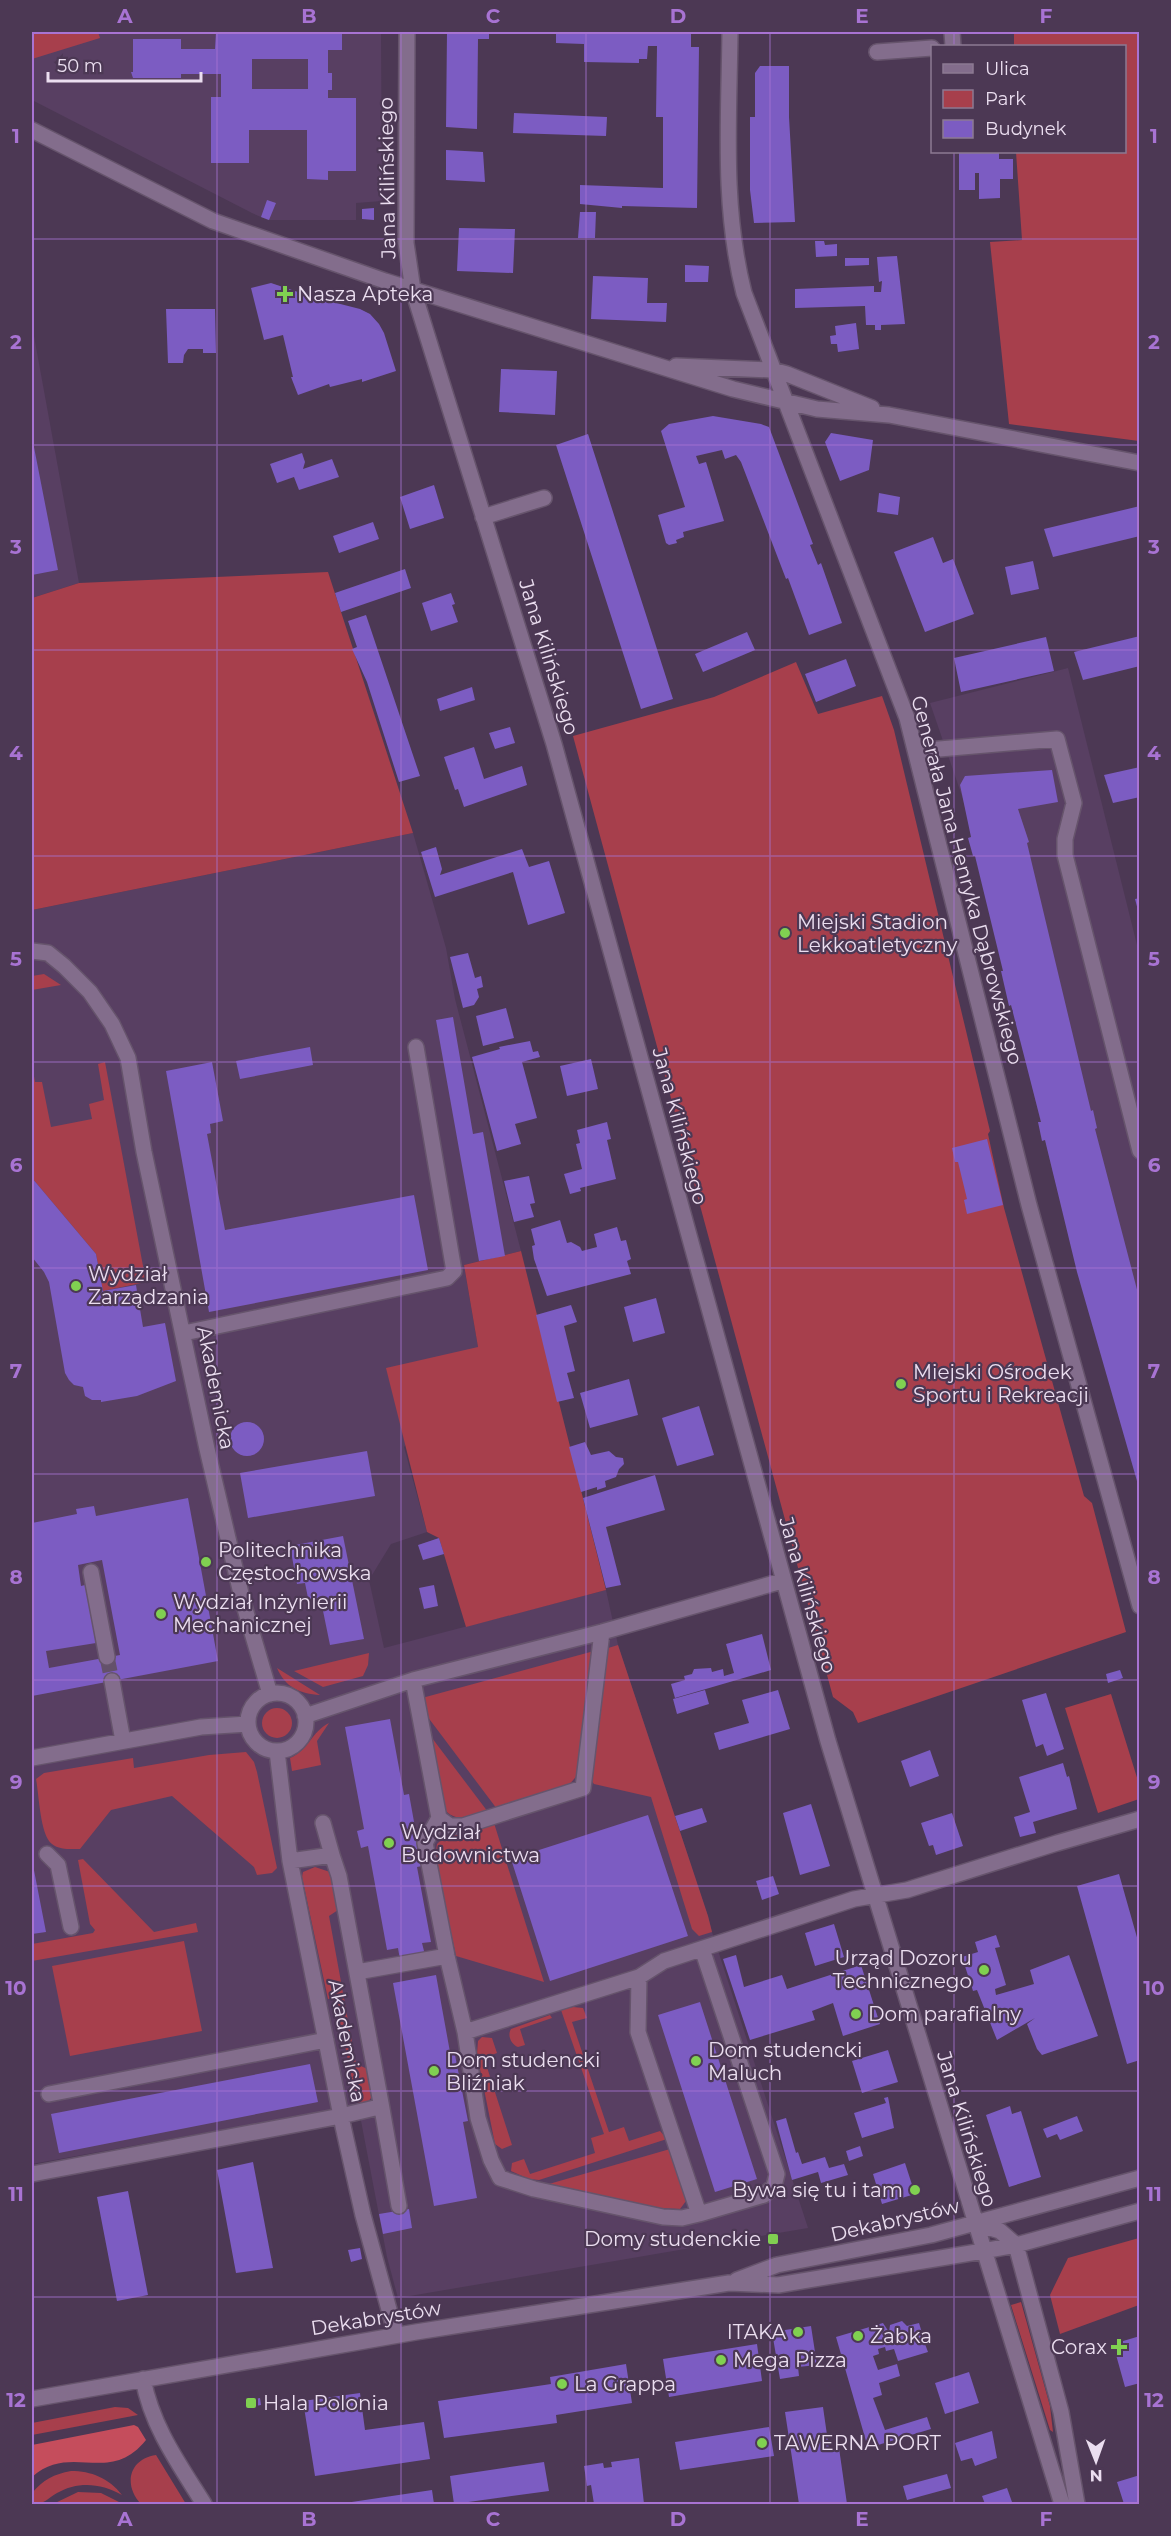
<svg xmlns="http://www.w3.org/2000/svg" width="1171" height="2536" font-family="Montserrat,sans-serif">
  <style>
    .built { fill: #583f62 }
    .green { fill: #a73f4c }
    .forest { fill: #c54d5c }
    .building { fill: #7c5cc2; fill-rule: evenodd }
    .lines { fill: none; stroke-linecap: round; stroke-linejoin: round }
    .minor-tunnel { stroke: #64516b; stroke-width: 15; stroke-dasharray: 15 8; stroke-linecap: butt }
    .minor-casing { stroke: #66546c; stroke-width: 18 }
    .minor { stroke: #836d8c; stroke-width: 15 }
    .grid { fill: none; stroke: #a873d3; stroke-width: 1.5; stroke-opacity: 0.55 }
    .poi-dot { fill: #80d051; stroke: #4c3854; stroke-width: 2 }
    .labels { text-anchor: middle; stroke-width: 4.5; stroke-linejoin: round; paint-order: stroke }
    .street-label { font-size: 20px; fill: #ebdef0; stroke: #4c3854 }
    .poi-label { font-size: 20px; fill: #ebdef0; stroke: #4c3854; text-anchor: start }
    .neatline { fill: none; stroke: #a873d3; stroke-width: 2 }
    .grid-label { font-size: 20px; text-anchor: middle; font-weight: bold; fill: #a873d3 }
  </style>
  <rect width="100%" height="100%" fill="#4c3854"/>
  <path class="built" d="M32,32H381L382,201L356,203V220H268L252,213L32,100Z
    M32,325L79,583L32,598Z
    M1068,668L1139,953V1483L1053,1173L963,799L930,703Z
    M413,833L446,948L455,999L521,1251L464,1265L478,1347L404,1447L427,1532L391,1544L369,1580L384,1648L606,1590L618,1645L708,1916L712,1932L808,2228L398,2298L387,2257L358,2105L32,2164V910Z"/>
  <path class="green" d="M32,32H98L100,38L32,59Z
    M1014,32H1139V441L1009,424L990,242L1022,240L1016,152H1124V46H1014Z
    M328,572L413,833L32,910V598L79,583Z
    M796,662L818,714L882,696L894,730L990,1131L988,1134L1004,1208L1084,1496L1092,1503L1126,1632L858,1723L853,1712L833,1697L573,736L714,697Z
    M44,974L61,985L32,990V976Z
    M105,1062L146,1282L103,1291L96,1254L32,1178V1065L35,1082H42L51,1127L92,1119L89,1104L104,1100L98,1064Z
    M521,1251L606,1590L466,1627L439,1538L427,1532L386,1368L478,1347L464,1265Z
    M618,1645L708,1916L712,1932L699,1936L692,1929L651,1797L594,1784L591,1780L605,1649Z
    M594,1651L580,1772L568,1786L497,1809L424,1712L422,1698Z
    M369,1653L368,1665L363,1676L323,1687L294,1671Z
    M277,1668L320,1695C300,1694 285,1687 277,1668Z
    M1111,1694L1139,1784V1799L1098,1813L1065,1708Z
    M262 1723a15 15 0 1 1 30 0a15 15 0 1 1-30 0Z
    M329,1723L317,1741L321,1765L292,1771L290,1758C309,1750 311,1732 329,1723Z
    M429,1734L488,1812C472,1816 457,1824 444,1809Z
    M246,1752L254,1762L257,1772L277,1868L272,1873L257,1875L254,1867L172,1796L111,1810L80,1849C71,1849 59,1850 52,1844C40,1835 39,1794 36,1779L44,1773L133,1758L134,1768L209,1755Z
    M494,1823L544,1982L456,1956L435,1858L437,1844L442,1839Z
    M83,1859L154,1932L196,1923L198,1932L32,1961V1944L93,1933L95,1930L90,1924L78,1860Z
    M315,1867L330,1872L341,1908L329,1916L356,2064L370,2070C374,2090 378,2098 358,2108L335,1998L328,1999L302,1877L303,1872Z
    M184,1941L202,2031L70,2056L52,1966Z
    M573,2007L583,2008L587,2018L572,2022L609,2132L624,2127L629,2141L660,2131L667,2139L539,2180L529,2179L511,2171L512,2163L524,2159L530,2174L595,2153L591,2138L604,2134L561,2010Z
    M550,2015L552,2018L520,2029L525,2045L518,2047C511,2044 507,2035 511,2029Z
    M482,2037L492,2038L497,2053L484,2058L512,2145L502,2149L495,2144L477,2054L478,2041Z
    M670,2149L685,2197L686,2201L680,2209L660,2208L549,2184Z
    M1139,2238V2305L1060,2334L1050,2295L1068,2258Z
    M1021,2302L1050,2406L1053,2432L1050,2430L1011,2305Z
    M115,2407L128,2408L138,2415L32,2435V2423Z
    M156,2455L186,2504H141C123,2485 129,2459 156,2455Z
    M71,2471C91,2471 109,2478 122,2495C101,2483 78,2481 57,2493C47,2499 43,2505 32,2504V2493C43,2480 54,2474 71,2471Z
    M78,2492L101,2493L123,2504H53Z"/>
  <path class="forest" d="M134,2425L138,2427L146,2440C109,2486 71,2442 32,2477V2445Z"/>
  <path class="building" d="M216,32H342V50H328V73H332V90H328V98H356V171H328V180L307,179V130H249V163H211V97H221V74H181V78H133L131,72H133V39H181V49H215ZM252,59H308V89H252Z
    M447,32H489V39H478L477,129L446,127Z
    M556,32H691V47H699L697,208L622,206V208L580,204V185L663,188V117H656L657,46H648L647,59H639V63L584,62V44L556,43Z
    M760,66H789V117L795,222L754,223L750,190V117H755V73Z
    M514,113L607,117L606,136L513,133Z
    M446,150L483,152L485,182L446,180Z
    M959,152H999V159H1013V179H1000V198L979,199V173H975V190H959Z
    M267,200L276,203L269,220L261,217Z
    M374,208V220L362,219V209Z
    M580,212H596L595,238H578Z
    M459,228L515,229L513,273L457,271Z
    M815,241H824L825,245L837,244V256L816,257Z
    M897,256L905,324L881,325V330H875V325H866L865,306L795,308V289L874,286V292H881L882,281L879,282L877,257Z
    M845,258H869V265L845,266Z
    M685,265L709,266L708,282H685Z
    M593,276L648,278L647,303H667L666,322L591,319Z
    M271,283L313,297L360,309L370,314L379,324L384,333L396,371L362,382V379L330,387L329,384L298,395L291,377H293L283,335L264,340L251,288Z
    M166,309H215L216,353H203V349H188L184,355L183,363H168Z
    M856,323L859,349L838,352L837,344H831L830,336L836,335L835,326Z
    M501,369L557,371L555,415L499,412Z
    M713,416L761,424L769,427L813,544L810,545L818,565L821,563L842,623L809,635L788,578L786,579L741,462L736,455L725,459L722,450L696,456L699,464L706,462L724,521L683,532L684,537L676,540L677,543L669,545L666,543L658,515L685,507L661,431L669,424Z
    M831,433L873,440L869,470L840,481L825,442Z
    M588,434L673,699L641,709L556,445Z
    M32,437L58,570L32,575Z
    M302,453L305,462L303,469L332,459L339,477L299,490L294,477L277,483L270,464Z
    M434,485L444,518L410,529L400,497Z
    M879,493L900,497L898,515L877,512Z
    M1140,506V536L1053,557L1044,529Z
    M373,522L379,539L339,553L333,536Z
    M933,537L943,563L953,559L974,614L925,632L894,552Z
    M1033,561L1039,589L1011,595L1005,567Z
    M405,569L411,588L341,612L335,593Z
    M451,593L455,604L452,605L458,622L431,631L422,603Z
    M366,615L420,776L399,782L367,682L352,649L357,647L348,621Z
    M747,632L755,650L703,672L695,654Z
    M1140,636V666L1083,680L1074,652Z
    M1046,637L1054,671L961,692L954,658Z
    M846,659L856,686L816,702L805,674Z
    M472,687L475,700L440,711L437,699Z
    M510,727L515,743L495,749L489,733Z
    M474,747L484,779L522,766L527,785L464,807L458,789L455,790L444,757Z
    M1140,767V797L1113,803L1104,775Z
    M1052,770L1058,802L1018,809L1029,842L1027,843L1091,1111L1093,1110L1097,1128L1095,1129L1140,1301L1139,1488L1077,1272L1045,1140L1042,1141L1038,1122H1041L1011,1005L1009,1006L1001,971H1003L975,856H973L968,838L971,837L960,785L965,776Z
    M436,847L442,869L440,875L522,849L529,867L549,861L565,913L528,925L513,872L435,897L421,852Z
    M1140,898V914H1139L1135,899Z
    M468,953L475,978L481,976L483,987L477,989L479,997L474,1005L463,1008L450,957Z
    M506,1008L514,1038L483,1046L476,1016Z
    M453,1017L473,1134L483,1132L505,1256L479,1261L436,1020Z
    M530,1041L533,1052L538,1051L540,1057L522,1062L537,1118L515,1124L521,1144L497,1151L472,1057L500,1049L499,1047Z
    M310,1047L313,1065L240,1079L236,1061Z
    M591,1059L598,1089L567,1096L560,1066Z
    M212,1062L223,1121L210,1124L211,1133L207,1134L225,1230L414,1195L428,1270L209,1312L166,1071Z
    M607,1122L611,1139L607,1140L616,1179L580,1188L581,1191L570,1194L564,1174L582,1169L576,1144L580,1143L577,1130Z
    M987,1139L1003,1205L967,1214L964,1200L967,1199L958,1162H955L952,1148Z
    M529,1176L535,1203L530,1204L534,1217L514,1222L504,1181Z
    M32,1178L96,1254L103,1291L136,1285L143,1327L165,1323L176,1381L137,1396L101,1402V1400H92L85,1396L83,1387L74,1385L69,1380L65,1373L49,1282L44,1272L32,1257Z
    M560,1220L567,1243L571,1242L580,1247L582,1251L597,1247L594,1234L617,1227L621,1241L626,1240L631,1259L627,1261L631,1274L547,1296L534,1259L532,1246L535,1245L531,1229Z
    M656,1298L665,1333L633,1342L624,1307Z
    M571,1305L577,1322L564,1326L575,1371L567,1373L574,1398L557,1402L536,1315Z
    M629,1379L638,1415L590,1428L580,1393Z
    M699,1406L714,1455L677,1466L662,1418Z
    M230 1439a17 17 0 1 1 34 0a17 17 0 1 1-34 0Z
    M585,1442L591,1455L609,1451L616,1457L623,1458L624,1464L619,1469L616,1477L605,1481L606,1487L597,1490V1487L581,1492L569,1447Z
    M367,1451L375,1496L248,1518L240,1473Z
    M655,1475L665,1510L606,1527L621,1585L606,1588L583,1498Z
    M188,1498L218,1661L32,1696V1523L77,1514L76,1509L94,1506L96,1516ZM102,1560L120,1655L49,1668L46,1651L96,1643L85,1585L81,1586L78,1565Z
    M343,1536L364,1639L330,1645L322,1606L310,1608L305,1583L297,1584L290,1546Z
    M439,1538L444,1554L423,1560L418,1545Z
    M434,1585L438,1606L424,1609L419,1588Z
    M762,1634L771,1670L675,1698L671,1684L685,1680L684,1676L692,1674L694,1669L711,1668L712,1672L723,1669L724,1676L734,1673L726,1644Z
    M1120,1670L1123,1678L1108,1683L1106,1674Z
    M705,1690L709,1704L677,1714L673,1699Z
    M778,1690L790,1729L719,1750L714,1733L749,1723L742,1700Z
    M1046,1693L1064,1749L1047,1756L1043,1744L1036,1747L1022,1700Z
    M390,1719L404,1795L409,1794L422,1866L417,1867L431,1942L422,1943L425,1955L400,1960L398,1948L387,1950L368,1846L361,1848L357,1831L364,1829L345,1727Z
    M930,1750L939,1776L910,1787L901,1761Z
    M1063,1763L1067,1777L1069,1776L1077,1809L1033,1822L1036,1833L1020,1837L1014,1817L1030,1812L1019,1777Z
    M811,1804L830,1866L800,1875L783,1813Z
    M702,1808L707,1822L680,1831L675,1816Z
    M952,1813L963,1846L936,1855L933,1845L929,1846L921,1823Z
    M648,1815L688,1936L550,1981L511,1859Z
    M32,1860L46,1932L32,1934Z
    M1119,1874L1140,1948V2060L1127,2064L1077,1886Z
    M773,1876L779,1894L762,1900L756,1881Z
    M834,1924L844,1957L815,1966L805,1933Z
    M996,1935L1000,1947L995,1948L1006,1985L995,1989L996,1995L1034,1984L1030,1970L1069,1955L1098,2036L1042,2055L1037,2049L1027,2024L1035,2018L997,2040L977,1990L973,1991L962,1957L978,1952L975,1942Z
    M736,1955L744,1987L782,1975L787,1989L861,1965L880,2024L843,2036L833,2003L812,2011L815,2020L750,2040L723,1959Z
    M436,1975L450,2052L454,2050L468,2121L463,2122L477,2198L434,2206L393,1983Z
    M700,2002L757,2179L715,2192L658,2015Z
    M888,2050L898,2082L862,2093L852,2061Z
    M310,2064L318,2102L59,2153L51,2114Z
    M888,2097L894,2128L862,2138L854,2113L886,2103L884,2098Z
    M1010,2106L1012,2114L1021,2111L1041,2177L1009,2187L986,2115Z
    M1077,2116L1083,2131L1060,2140L1057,2134L1047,2138L1043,2129Z
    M786,2118L796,2153L798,2152L802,2164L825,2157L829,2168L844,2164L848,2175L821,2183L818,2172L792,2180L776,2121Z
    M860,2146L863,2156L849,2161L846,2151Z
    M253,2162L273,2268L236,2273L217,2170Z
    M905,2163L915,2194L882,2204L873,2174Z
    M128,2191L148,2295L117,2301L97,2197Z
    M409,2209L412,2228L383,2234L379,2214Z
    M360,2248L362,2259L351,2262L348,2250Z
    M902,2321L907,2326L919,2323L923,2336L928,2334L930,2342L925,2344L928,2352L898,2361L894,2349L886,2351L885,2347L878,2349L879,2354L873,2356L878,2370L897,2364L900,2376L879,2383L882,2395L873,2398L885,2430L927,2417L931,2429L868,2448L836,2337L883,2323L889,2332L890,2325Z
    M811,2326L817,2365L798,2367L799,2376L780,2379L772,2332Z
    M1140,2336V2383L1125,2387L1113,2344Z
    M757,2344L762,2381L669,2397L663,2359Z
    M626,2364L632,2403L556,2415L557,2423L444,2438L438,2401L551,2384L550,2377Z
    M969,2372L979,2403L945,2414L935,2383Z
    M360,2393L365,2430L424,2422L430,2459L315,2476L303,2401Z
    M260,2398L261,2405L245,2408L244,2401Z
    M823,2407L829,2449L839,2448L847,2504H799L785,2412Z
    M769,2427L774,2456L680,2470L675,2442Z
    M992,2431L997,2458L975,2466L972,2458L961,2461L955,2443Z
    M639,2458L644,2504H594L591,2485L587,2486L584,2466L603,2463L604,2468L612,2467L611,2462Z
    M544,2462L549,2491L454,2504L450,2476Z
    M947,2474L951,2488L907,2500L903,2486Z
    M1140,2475V2504H1124L1117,2482Z
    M1007,2488L1012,2502L1011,2504H985L982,2496Z
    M432,2490L434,2504H345V2503Z"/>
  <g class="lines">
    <path class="minor-tunnel" d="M107,1657L112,1681"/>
    <g class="minor-casing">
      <path id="minor" d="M407,32L406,243L413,290L554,744L828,1741L1062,2504
        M730,32C729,119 722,207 744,293L907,718L1029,1205L1140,1606
        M952,32L953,46
        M877,52L932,48
        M32,130L213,221L385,281L733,389L817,409L889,415L1140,463
        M676,366L772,370L787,374L872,408
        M483,517L544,498
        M916,751L1057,739L1074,803L1065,839V855L1140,1151
        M32,951L48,953L64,966L90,992L112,1024L128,1058L144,1152L207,1449L243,1602L270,1694
        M184,1333L447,1278L454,1271L416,1047
        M91,1572L107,1657
        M413,1680L439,1818L425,1843L447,1956L465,2032L478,2118L491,2160L500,2178L534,2189L663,2217L682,2218L699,2214L764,2195L774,2186L777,2174L702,1949
        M112,1681L123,1741
        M248 1722a29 29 0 1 1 58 0a29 29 0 1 1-58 0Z
        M305,1716L413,1680L602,1632L782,1581
        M277,1751L290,1861L343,2126L363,2215L396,2335
        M32,1758L201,1727L248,1724
        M439,1818L450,1826H463L583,1788L602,1632
        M323,1823L332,1855
        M47,1854L58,1865L71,1927
        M357,1972L447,1956
        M639,1977L638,2032L699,2214
        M465,2032L639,1977L664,1961L854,1899L907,1890L1057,1843L1140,1819
        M49,2094L326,2040
        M381,2103L399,2206
        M32,2174L341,2116L379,2107L381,2103L339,1876L332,1855L290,1861
        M977,2224L1000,2231L1016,2245L1061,2412L1077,2504
        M737,2280L777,2265L931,2235L1140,2178
        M143,2379C152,2427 179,2464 204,2504
        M32,2399L416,2332L729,2283L778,2285L983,2251L1016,2245L1140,2211"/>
    </g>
    <use href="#minor" class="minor"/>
  </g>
  <path class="grid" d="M217,32V2504M401,32V2504M586,32V2504M770,32V2504M954,32V46M954,152V2504M32,239H1140M32,445H1140M32,650H1140M32,856H1140M32,1062H1140M32,1268H1140M32,1474H1140M32,1680H1140M32,1886H1140M32,2091H1140M32,2297H1140"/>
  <g class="poi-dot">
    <path d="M282 285h6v6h6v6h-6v6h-6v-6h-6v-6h6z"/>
    <circle cx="785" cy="933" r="6"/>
    <circle cx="76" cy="1286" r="6"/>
    <circle cx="901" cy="1384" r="6"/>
    <circle cx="206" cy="1562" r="6"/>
    <circle cx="161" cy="1614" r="6"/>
    <circle cx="389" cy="1843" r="6"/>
    <circle cx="984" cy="1970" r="6"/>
    <circle cx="856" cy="2014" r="6"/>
    <circle cx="696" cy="2061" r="6"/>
    <circle cx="434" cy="2071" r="6"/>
    <circle cx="915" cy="2190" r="6"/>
    <rect x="767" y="2233" width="12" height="12" rx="3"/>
    <circle cx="798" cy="2332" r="6"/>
    <circle cx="858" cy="2336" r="6"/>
    <path d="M1116 2338h6v6h6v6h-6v6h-6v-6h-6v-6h6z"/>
    <circle cx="721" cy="2360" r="6"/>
    <circle cx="562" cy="2384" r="6"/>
    <rect x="245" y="2397" width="12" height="12" rx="3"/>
    <circle cx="762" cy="2443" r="6"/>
  </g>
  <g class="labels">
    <g class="street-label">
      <text transform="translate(387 178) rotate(-91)" y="7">Jana Kilińskiego</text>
      <text transform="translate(549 657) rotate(73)" y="7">Jana Kilińskiego</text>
      <text transform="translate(967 880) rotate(75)" y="7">Generała Jana Henryka Dąbrowskiego</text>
      <text transform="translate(680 1126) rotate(75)" y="7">Jana Kilińskiego</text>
      <text transform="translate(216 1388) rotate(79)" y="7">Akademicka</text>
      <text transform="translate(808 1595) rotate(74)" y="7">Jana Kilińskiego</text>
      <text transform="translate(347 2041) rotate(79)" y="7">Akademicka</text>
      <text transform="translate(967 2129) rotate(73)" y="7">Jana Kilińskiego</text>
      <text transform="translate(895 2220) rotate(-13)" y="7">Dekabrystów</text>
      <text transform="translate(376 2318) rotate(-9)" y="7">Dekabrystów</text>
    </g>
    <g class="poi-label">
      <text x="297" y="301">Nasza Apteka</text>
      <text x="797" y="929">Miejski Stadion<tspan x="797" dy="23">Lekkoatletyczny</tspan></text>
      <text x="88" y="1281">Wydział<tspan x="88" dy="23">Zarządzania</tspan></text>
      <text x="913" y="1379">Miejski Ośrodek<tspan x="913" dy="23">Sportu i Rekreacji</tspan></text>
      <text x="218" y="1557">Politechnika<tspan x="218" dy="23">Częstochowska</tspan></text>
      <text x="173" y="1609">Wydział Inżynierii<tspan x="173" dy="23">Mechanicznej</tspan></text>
      <text x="401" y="1839">Wydział<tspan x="401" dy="23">Budownictwa</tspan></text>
      <text x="972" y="1965" text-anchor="end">Urząd Dozoru<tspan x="972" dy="23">Technicznego</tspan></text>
      <text x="868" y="2021">Dom parafialny</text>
      <text x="708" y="2057">Dom studencki<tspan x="708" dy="23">Maluch</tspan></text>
      <text x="446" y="2067">Dom studencki<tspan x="446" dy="23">Bliźniak</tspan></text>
      <text x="903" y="2197" text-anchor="end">Bywa się tu i tam</text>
      <text x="761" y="2246" text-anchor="end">Domy studenckie</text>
      <text x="786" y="2339" text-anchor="end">ITAKA</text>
      <text x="870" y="2343">Żabka</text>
      <text x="1107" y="2354" text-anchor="end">Corax</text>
      <text x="733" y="2367">Mega Pizza</text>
      <text x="574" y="2391">La Grappa</text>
      <text x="263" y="2410">Hala Polonia</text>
      <text x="774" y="2450">TAWERNA PORT</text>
    </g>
  </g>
  <rect width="1171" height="2536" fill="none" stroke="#4c3854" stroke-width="66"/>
  <rect x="931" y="45" width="195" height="108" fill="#4c3854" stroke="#8c7a92" stroke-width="1.5"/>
  <rect x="943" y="64" width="30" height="9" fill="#836d8c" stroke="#8c7a92" stroke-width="1.5"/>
  <text x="985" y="75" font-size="18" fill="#ebdef0">Ulica</text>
  <rect x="943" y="90" width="30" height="18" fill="#a73f4c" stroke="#8c7a92" stroke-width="1.5"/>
  <text x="985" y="105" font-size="18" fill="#ebdef0">Park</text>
  <rect x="943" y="120" width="30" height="18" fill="#7c5cc2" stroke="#8c7a92" stroke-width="1.5"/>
  <text x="985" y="135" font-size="18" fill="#ebdef0">Budynek</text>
  <g transform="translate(1096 2461) rotate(179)" stroke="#4c3854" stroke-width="4.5" paint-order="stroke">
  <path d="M0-4.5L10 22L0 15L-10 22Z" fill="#ebdef0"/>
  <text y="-9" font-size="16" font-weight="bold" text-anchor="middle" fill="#ebdef0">N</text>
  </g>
  <path d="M48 72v9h153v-9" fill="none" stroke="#ebdef0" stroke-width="3"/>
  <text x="57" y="72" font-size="18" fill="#ebdef0" stroke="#4c3854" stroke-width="4.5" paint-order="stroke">50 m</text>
  <rect x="33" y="33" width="1105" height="2470" class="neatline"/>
  <g class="grid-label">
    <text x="125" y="23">A</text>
    <text x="309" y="23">B</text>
    <text x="493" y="23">C</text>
    <text x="678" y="23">D</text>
    <text x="862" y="23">E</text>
    <text x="1046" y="23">F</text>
    <text x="16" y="143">1</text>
    <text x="1154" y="143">1</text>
    <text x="16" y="349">2</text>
    <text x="1154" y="349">2</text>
    <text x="16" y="554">3</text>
    <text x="1154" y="554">3</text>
    <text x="16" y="760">4</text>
    <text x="1154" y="760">4</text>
    <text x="16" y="966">5</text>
    <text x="1154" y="966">5</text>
    <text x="16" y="1172">6</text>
    <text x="1154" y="1172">6</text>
    <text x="16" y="1378">7</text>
    <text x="1154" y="1378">7</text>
    <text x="16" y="1584">8</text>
    <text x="1154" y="1584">8</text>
    <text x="16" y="1789">9</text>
    <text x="1154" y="1789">9</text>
    <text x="16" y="1995">10</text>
    <text x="1154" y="1995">10</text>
    <text x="16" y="2201">11</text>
    <text x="1154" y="2201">11</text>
    <text x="16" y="2407">12</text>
    <text x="1154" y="2407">12</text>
    <text x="125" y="2526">A</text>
    <text x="309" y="2526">B</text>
    <text x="493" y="2526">C</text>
    <text x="678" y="2526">D</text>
    <text x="862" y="2526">E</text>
    <text x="1046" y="2526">F</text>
  </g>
</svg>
